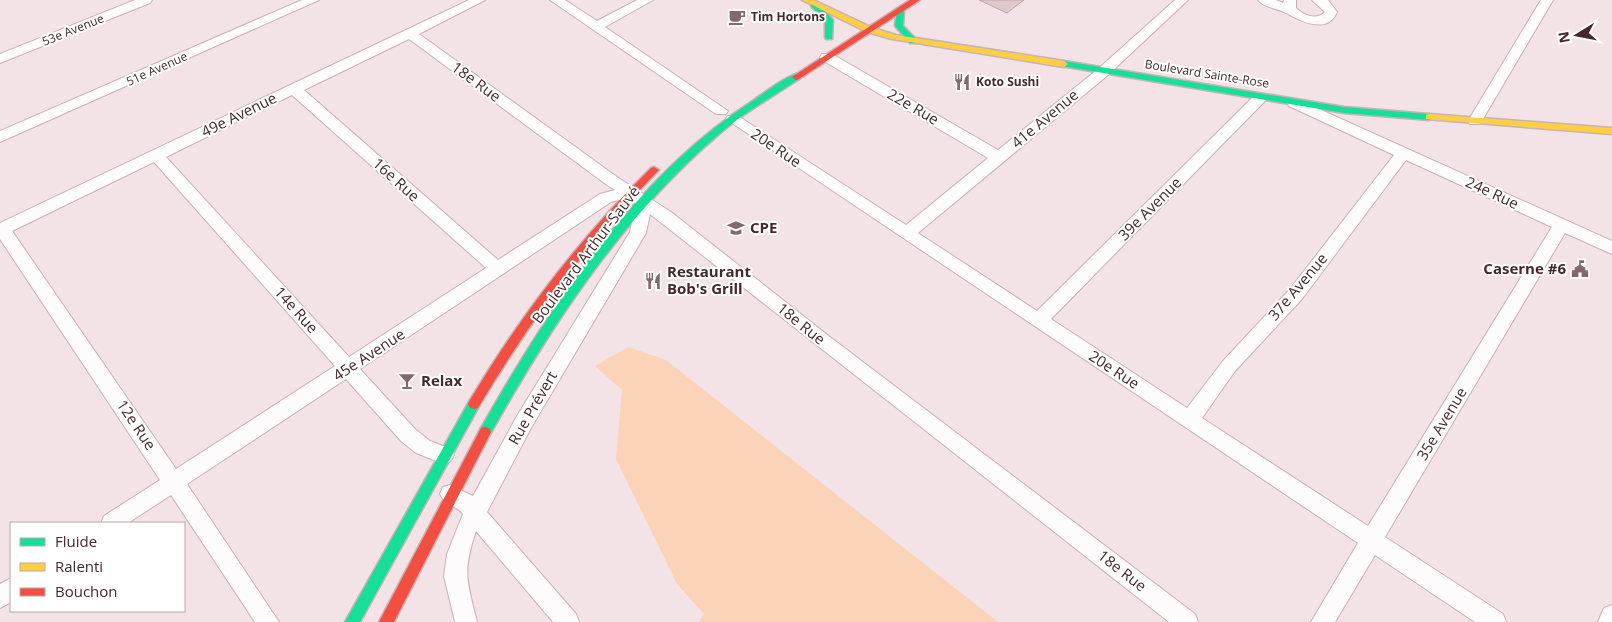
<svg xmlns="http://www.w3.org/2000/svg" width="1612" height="622" font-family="'Open Sans',sans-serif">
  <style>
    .green { fill: #fad3b8 }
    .building { fill: #e0c9cb; stroke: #bca6a7 }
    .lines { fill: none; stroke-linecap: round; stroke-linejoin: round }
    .street-casing { stroke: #c7b2b6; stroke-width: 2 }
    .fast-casing { stroke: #c7b2b6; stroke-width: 3 }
    .slow-casing { stroke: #c7b2b6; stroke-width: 3 }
    .jam-casing { stroke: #c7b2b6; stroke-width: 3 }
    .street { fill: #fdfbfb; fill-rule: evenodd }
    .fast { fill: #16e098; fill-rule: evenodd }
    .slow { fill: #ffcf43; fill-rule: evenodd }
    .jam { fill: #f24e42; fill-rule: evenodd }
    .labels { text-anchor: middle; stroke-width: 4; stroke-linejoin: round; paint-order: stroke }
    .far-poi-label { font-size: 12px; font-weight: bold; fill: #45272f; stroke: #fff; text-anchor: start }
    .far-street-label { font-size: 12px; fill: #45272f; stroke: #fff }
    .street-label { font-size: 15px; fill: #45272f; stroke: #fff }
    .poi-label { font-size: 15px; font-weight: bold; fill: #45272f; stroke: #fff; text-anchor: start }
  </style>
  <rect width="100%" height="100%" fill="#f4e3e6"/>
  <path class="green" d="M628,347L666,360L998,622H699L704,614L677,584L616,459L622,390L595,366Z"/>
  <path class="building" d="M979,0H1024L1007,13Z"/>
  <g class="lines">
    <g class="street-casing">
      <path id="street" d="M135,0H152L150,3L0,63V54Z
        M302,0H319L0,142V131Z
        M469,0H485L419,34L617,177L671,212L830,337L1195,614L1198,622H1169L650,214L646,233L531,428L487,512L576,614L579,622H553L476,531C462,572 467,581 477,622H455L444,576L447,554L463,514C456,505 445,505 440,494L443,487L450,485L473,496L517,416L630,232L636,204L627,198L611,202L360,369L415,429L430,441L451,449L454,455L451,461L444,464L416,453L401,441L346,379L187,484L279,622H255L171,495L128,523H101L104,516L160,480L0,239V223ZM409,39L607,185L615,190L600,194L498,260L304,90ZM292,95L486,268L349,357L166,157ZM154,162L335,366L176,469L12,231Z
        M550,0H565L597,21L637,0H653L605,27L728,111L726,114H716Z
        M1175,0H1188L1108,75L918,233L1037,311L1256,94H1266L1268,97L1266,100L1051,319L1187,408L1223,361L1290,289L1394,155L1289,106L1287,103L1289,100H1299L1612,241V254L1565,233L1385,537L1503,614L1506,622H1475L1375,555L1335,622H1311L1358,543L726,119L728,116H738L906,225L988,158L822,60L820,57L822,54H832L998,150L1098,69ZM1406,160L1552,227L1368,526L1202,418L1235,371L1302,299Z
        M1258,0H1276L1283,3L1284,0H1296V8C1304,15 1316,21 1325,12L1312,0H1328L1337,12C1328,35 1300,21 1286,13C1277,8 1264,8 1258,0Z
        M1541,0H1553L1480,124H1470L1468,121Z
        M11,578V602L0,608V584Z
        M1612,605V622H1598L1604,608Z"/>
    </g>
    <g class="fast-casing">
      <path id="fast" d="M811,2H817L833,20L832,39H826L825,37V20L811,6Z
        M897,9H903L904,11L903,26L916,39V43H910L895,26Z
        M1064,61L1344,107L1429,114L1434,117L1429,120L1344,113L1061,66L1060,64Z
        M796,74L800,77L799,79C772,97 743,113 718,135C621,218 551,326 489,436L485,437L481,436L479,432L481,428C549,308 636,175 754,100C767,91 782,79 796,74Z
        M474,399L478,400L480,404L478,408L360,622H345L470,400Z"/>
    </g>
    <g class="slow-casing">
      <path id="slow" d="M802,0H813L873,28L896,35L1064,61L1068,64L1064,67L892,39L867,32Z
        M1429,114L1612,128V134L1426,119V115Z"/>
    </g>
    <g class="jam-casing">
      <path id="jam" d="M910,0H920L799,79L796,80L792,77Z
        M654,167L659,170L657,172C587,243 529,322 478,408L474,409L470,408L468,404L470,400C521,315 580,238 651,168Z
        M485,427L489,428L491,432L394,622H379L481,428Z"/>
    </g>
    <use href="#street" class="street"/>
    <use href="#fast" class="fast"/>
    <use href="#slow" class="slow"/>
    <use href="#jam" class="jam"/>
  </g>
  <defs>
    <g id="cafe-bare" transform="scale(1.35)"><path d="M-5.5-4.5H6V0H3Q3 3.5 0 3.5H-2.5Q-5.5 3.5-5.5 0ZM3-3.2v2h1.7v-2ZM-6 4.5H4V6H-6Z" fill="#82696f" stroke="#fff" stroke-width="2.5" paint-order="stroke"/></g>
    <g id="restaurant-bare" transform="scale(1.35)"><path d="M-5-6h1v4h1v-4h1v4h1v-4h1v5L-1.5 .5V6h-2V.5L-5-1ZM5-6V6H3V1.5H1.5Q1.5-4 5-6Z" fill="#82696f" stroke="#fff" stroke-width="2.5" paint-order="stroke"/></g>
    <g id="school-bare" transform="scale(1.35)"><path d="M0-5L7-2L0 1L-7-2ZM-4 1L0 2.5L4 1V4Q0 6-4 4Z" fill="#82696f" stroke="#fff" stroke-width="2.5" paint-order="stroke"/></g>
    <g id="civic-bare" transform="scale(1.35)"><path d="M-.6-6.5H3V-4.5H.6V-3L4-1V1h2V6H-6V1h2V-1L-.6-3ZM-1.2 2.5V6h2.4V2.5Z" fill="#82696f" stroke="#fff" stroke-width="2.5" paint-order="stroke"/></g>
    <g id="bar-bare" transform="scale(1.35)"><path d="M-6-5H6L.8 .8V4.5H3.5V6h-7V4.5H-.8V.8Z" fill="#82696f" stroke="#fff" stroke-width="2.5" paint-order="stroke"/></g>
  </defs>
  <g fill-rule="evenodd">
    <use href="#cafe-bare" x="737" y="17"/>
    <use href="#restaurant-bare" x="962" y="82"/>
    <use href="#school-bare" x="736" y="228"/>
    <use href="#civic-bare" x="1580" y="269"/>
    <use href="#restaurant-bare" x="653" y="281"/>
    <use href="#bar-bare" x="407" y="381"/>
  </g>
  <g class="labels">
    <g class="far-poi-label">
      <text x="751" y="21">Tim Hortons</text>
      <text x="976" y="86">Koto Sushi</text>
    </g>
    <g class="far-street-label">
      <text transform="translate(73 30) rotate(-22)" y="4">53e Avenue</text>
      <text transform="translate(157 69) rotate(-24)" y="4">51e Avenue</text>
      <text transform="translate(1207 74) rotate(9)" y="4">Boulevard Sainte-Rose</text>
    </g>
    <g class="street-label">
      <text transform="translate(476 82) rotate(36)" y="5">18e Rue</text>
      <text transform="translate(913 107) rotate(30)" y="5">22e Rue</text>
      <text transform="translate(239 115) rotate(-26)" y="5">49e Avenue</text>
      <text transform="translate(1045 119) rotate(-40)" y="5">41e Avenue</text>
      <text transform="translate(776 148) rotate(34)" y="5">20e Rue</text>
      <text transform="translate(396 180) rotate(42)" y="5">16e Rue</text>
      <text transform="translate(1492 193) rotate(25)" y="5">24e Rue</text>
      <text transform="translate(1150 209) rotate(-45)" y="5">39e Avenue</text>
      <text transform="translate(586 255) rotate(-53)" y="5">Boulevard Arthur-Sauvé</text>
      <text transform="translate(1298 287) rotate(-50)" y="5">37e Avenue</text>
      <text transform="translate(296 310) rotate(48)" y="5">14e Rue</text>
      <text transform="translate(801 324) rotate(39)" y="5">18e Rue</text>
      <text transform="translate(369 355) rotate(-33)" y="5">45e Avenue</text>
      <text transform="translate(1114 370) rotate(33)" y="5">20e Rue</text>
      <text transform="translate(533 408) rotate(-60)" y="5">Rue Prévert</text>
      <text transform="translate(1442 424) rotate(-59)" y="5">35e Avenue</text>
      <text transform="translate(136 425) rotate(56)" y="5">12e Rue</text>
      <text transform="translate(1122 571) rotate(38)" y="5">18e Rue</text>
    </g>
    <g class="poi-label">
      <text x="750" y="233">CPE</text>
      <text x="1566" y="274" text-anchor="end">Caserne #6</text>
      <text x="667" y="277">Restaurant<tspan x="667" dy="17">Bob's Grill</tspan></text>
      <text x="421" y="386">Relax</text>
    </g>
  </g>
  <rect x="10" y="522" width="175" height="90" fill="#ffffff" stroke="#b5a9ac"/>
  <rect x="20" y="538" width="25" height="8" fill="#16e098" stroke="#b5a9ac"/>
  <text x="55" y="547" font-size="15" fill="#45272f">Fluide</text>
  <rect x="20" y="563" width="25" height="8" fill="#ffcf43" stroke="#b5a9ac"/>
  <text x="55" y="572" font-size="15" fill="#45272f">Ralenti</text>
  <rect x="20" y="588" width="25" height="8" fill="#f24e42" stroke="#b5a9ac"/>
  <text x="55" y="597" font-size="15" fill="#45272f">Bouchon</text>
  <g transform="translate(1577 35) rotate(260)" stroke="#ffffff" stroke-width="4" paint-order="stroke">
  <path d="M0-4L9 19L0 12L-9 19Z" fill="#45272f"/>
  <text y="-8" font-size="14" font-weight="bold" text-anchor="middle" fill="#45272f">N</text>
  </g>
</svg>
